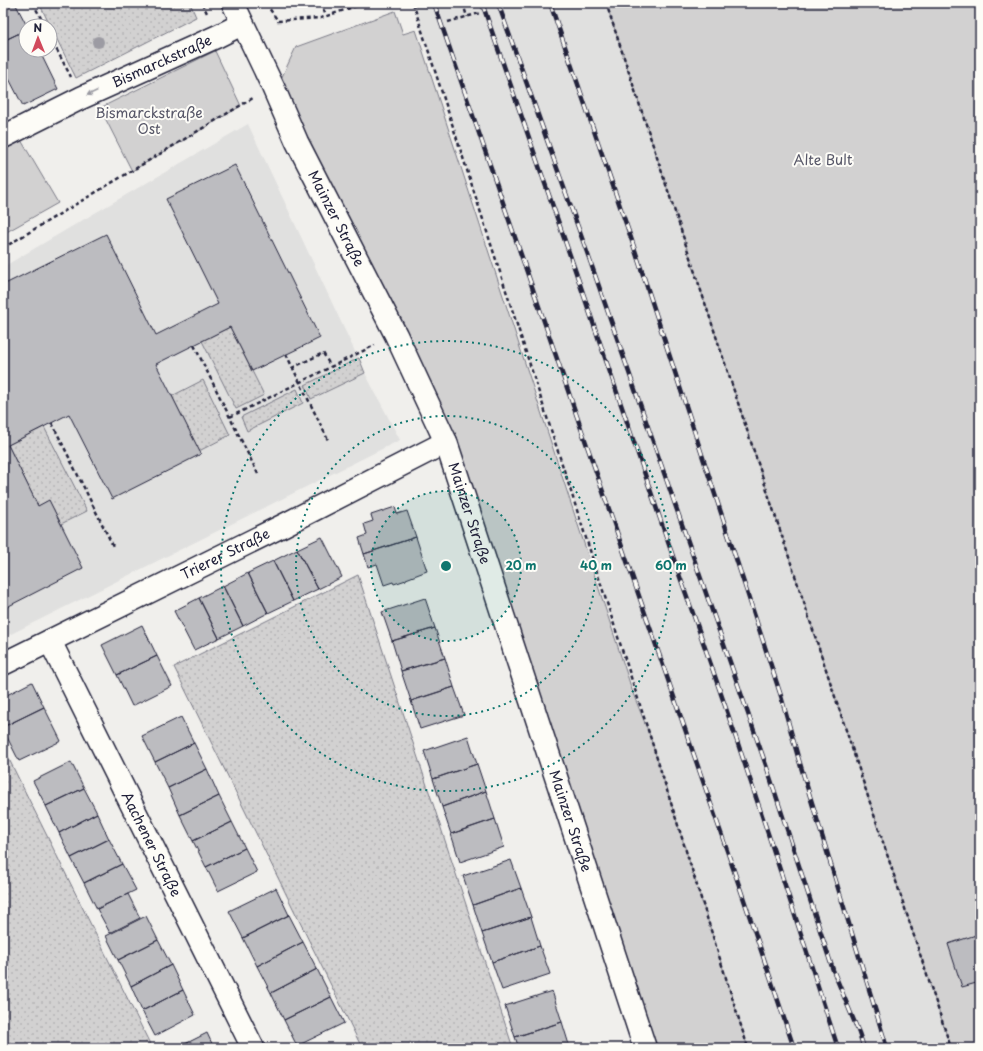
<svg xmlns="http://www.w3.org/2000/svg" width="983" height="1051" font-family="'Playpen Sans',sans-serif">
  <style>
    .built { fill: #e0e0df }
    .grass { fill: url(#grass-dots); stroke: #7a7a86 }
    .park { fill: #d2d1d1; stroke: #7a7a86 }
    .building { fill: #bcbcc0; stroke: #22223b }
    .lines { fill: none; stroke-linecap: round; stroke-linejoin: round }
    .street-casing { stroke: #22223b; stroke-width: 25 }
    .secondary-casing { stroke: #22223b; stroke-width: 25 }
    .path { stroke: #22223b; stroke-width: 2.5; stroke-dasharray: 4 3; stroke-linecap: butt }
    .street { stroke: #fdfcf7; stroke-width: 22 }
    .secondary { stroke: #fdfcf7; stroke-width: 22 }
    .rail-casing { stroke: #22223b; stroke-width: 4.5 }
    .rail { stroke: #fdfcf7; stroke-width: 3; stroke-dasharray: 9; stroke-linecap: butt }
    .tree { fill: #9c9ba3 }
    .oneway { fill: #9a9aa2 }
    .ring { fill: none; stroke: #0f766e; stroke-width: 2; stroke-dasharray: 2 4 }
    .labels { text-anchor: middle; stroke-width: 4; stroke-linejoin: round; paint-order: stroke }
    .street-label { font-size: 14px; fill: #22223b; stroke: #fdfcf7 }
    .park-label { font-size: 14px; fill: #575768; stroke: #fdfcf7 }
    .centre { fill: #0f766e; stroke: #fdfcf7; stroke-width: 2 }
    .ring-label { font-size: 12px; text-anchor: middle; font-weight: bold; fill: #0f766e; stroke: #fdfcf7; stroke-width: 4; stroke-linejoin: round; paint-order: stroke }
  </style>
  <defs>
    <pattern id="grass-dots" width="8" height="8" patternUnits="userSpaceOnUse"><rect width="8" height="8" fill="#d2d1d1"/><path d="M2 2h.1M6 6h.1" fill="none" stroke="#b4b3b4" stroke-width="1.8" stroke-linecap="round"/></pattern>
  </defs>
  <rect width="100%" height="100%" fill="#f0efec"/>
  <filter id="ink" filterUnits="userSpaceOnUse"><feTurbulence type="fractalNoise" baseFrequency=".025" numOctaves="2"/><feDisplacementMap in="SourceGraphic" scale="8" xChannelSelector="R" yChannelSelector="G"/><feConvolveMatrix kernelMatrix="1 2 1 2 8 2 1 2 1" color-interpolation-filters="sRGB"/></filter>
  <g filter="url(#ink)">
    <path class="built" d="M413,3H606L951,1048H748L649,733Z
      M248,124L365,373L400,440L3,638V267L88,217Z"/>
    <path class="grass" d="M39,3H190L196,17L76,78Z
      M230,327L264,395L236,409L202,341Z
      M359,358L365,373L311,399L305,385Z
      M203,380L230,435L199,451L172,396Z
      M297,389L303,403L247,431L241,417Z
      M44,427L87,511L61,524L49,501L38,506L8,445Z
      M358,575L513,1048H362L174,667Z
      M3,747L152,1048H3Z"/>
    <path class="park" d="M606,3H980V1048H951Z
      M395,11L403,34L416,30L634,696L649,733L748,1048H647L454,440L306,139L281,79L296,47Z
      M215,51L241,106L132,171L100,108Z
      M21,140L58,203L3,234V150Z"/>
    <path class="building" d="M3,3H15L27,26L26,30L3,41Z
      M26,30V50H39L58,89L23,106L3,67V41Z
      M235,165L320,338L252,371L230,327L156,364L201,454L112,499L69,414L8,445L38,506L49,500L83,568L3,609V285L106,234L156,335L218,304L166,199Z
      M395,507L397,514L407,511L416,537L364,554L359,538L367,535L364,524L373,521L371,515Z
      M322,537L342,577L318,589L297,549Z
      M416,537L427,571L406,579V580L394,584L393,582L384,585L377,564L368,567L364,554Z
      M297,549L318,589L293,601L273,561Z
      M273,561L293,601L268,613L248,573Z
      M248,573L268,613L243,626L223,586Z
      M223,586L243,626L219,638L199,598Z
      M199,598L219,638L194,650L174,611Z
      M425,598L435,628L392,641L382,612Z
      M142,625L157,656L117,675L102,645Z
      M435,628L445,658L401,671L392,641Z
      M157,656L172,686L132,706L117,675Z
      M445,658L454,687L411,701L401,671Z
      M32,682L44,707L3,727V697Z
      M454,687L464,715L420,729L411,701Z
      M44,707L61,741L19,761L3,729V727Z
      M181,717L194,743L155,762L142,736Z
      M468,736L477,764L433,779L424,751Z
      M194,743L207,769L168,788L155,762Z
      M71,762L84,788L46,806L33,781Z
      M477,764L486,791L442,807L433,779Z
      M207,769L219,796L180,815L168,788Z
      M84,788L97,813L59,833L46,806Z
      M486,791L495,819L451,834L442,807Z
      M219,796L232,822L193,841L180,815Z
      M97,813L109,839L71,858L59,833Z
      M495,819L504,847L460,862L451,834Z
      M232,822L245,848L206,867L193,841Z
      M109,839L122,864L84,883L71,858Z
      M245,848L257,872L218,891L206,867Z
      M511,860L521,888L473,905L463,876Z
      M122,864L136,890L97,909L84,883Z
      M276,888L289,915L243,938L229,911Z
      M521,888L531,917L482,933L473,905Z
      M128,894L140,918L110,933L97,909Z
      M289,915L303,942L257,966L243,938Z
      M146,916L158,940L118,960L106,936Z
      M531,917L540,946L492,962L482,933Z
      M976,935L980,949V982L962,987L948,944Z
      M158,940L171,965L131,986L118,960Z
      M303,942L317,969L271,993L257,966Z
      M540,946L550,974L502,990L492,962Z
      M171,965L183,990L142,1011L131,986Z
      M317,969L331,997L284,1020L271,993Z
      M183,990L195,1015L155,1036L142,1011Z
      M552,991L562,1022L515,1037L505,1006Z
      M331,997L344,1023L297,1046L284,1020Z
      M562,1022L570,1048H519L515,1037Z
      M207,1033L214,1048H177Z"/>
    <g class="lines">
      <g class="street-casing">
        <g id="street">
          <path id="s1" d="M3,137L81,98L218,36L242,24"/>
          <path id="s2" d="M50,641L253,1048"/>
          <path id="s3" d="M3,664L284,525L446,442"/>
        </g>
      </g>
      <g class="secondary-casing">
        <g id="secondary">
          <path id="s4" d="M233,3L273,87L297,142L396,335L446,442L645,1048"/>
        </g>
      </g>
      <path class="path" d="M33,3L45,26
        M202,3L208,15
        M267,3L269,8L278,21L321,18L365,3
        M321,3L326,16
        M413,3L649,733L748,1048
        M463,3L467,17
        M606,3L951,1048
        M931,3L933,8
        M448,22L480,13
        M50,37L71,77
        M3,248L253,98
        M194,345L258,474
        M286,354L328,440
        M292,368L323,353L331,367
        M230,417L375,345
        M52,423L113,546"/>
      <use href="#street" class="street"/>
      <use href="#secondary" class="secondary"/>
      <g class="rail-casing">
        <path id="rail" d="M434,3L741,891L794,1048
          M482,3L572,261L680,577C736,733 787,891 838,1048
          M498,3L588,255L767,768L833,970L859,1033L864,1048
          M550,3L632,241L781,696L798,757L887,1048"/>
      </g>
      <use href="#rail" class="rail"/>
    </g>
    <circle class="tree" cx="98" cy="42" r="6"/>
    <defs><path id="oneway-solid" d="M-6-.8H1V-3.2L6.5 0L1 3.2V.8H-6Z"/></defs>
    <use class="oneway" href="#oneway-solid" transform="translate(92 93) rotate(156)"/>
  </g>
  <circle cx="446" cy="566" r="75" fill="#0f766e" fill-opacity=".12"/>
  <g class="ring">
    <circle cx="446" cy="566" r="75"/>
    <circle cx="446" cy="566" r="150"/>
    <circle cx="446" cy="566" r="225"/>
  </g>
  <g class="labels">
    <g class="street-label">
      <text dy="5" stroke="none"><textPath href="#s1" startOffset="176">Bismarckstraße</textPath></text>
      <text dy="5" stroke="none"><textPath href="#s4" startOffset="239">Mainzer Straße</textPath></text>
      <text dy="5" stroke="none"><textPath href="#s4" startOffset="563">Mainzer Straße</textPath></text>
      <text dy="5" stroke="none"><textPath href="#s3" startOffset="248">Trierer Straße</textPath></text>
      <text dy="5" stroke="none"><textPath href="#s4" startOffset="887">Mainzer Straße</textPath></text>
      <text dy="5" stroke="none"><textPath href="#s2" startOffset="227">Aachener Straße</textPath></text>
    </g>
    <g class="park-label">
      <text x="149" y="118">Bismarckstraße<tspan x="149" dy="16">Ost</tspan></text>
      <text x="823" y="165">Alte Bult</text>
    </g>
  </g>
  <circle cx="446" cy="566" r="6" class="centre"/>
  <g class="ring-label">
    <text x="521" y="570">20 m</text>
    <text x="596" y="570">40 m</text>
    <text x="671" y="570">60 m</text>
  </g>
  <rect width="983" height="1051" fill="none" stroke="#fdfcf7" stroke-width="16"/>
  <rect x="8" y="8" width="967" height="1035" fill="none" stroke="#22223b" stroke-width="1.5" filter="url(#ink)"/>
  <g transform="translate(38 38) rotate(359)"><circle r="19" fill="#fdfcf7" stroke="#a5a5ac"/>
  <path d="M0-3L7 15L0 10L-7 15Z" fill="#d1495b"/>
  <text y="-6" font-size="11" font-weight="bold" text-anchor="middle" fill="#22223b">N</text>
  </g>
</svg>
